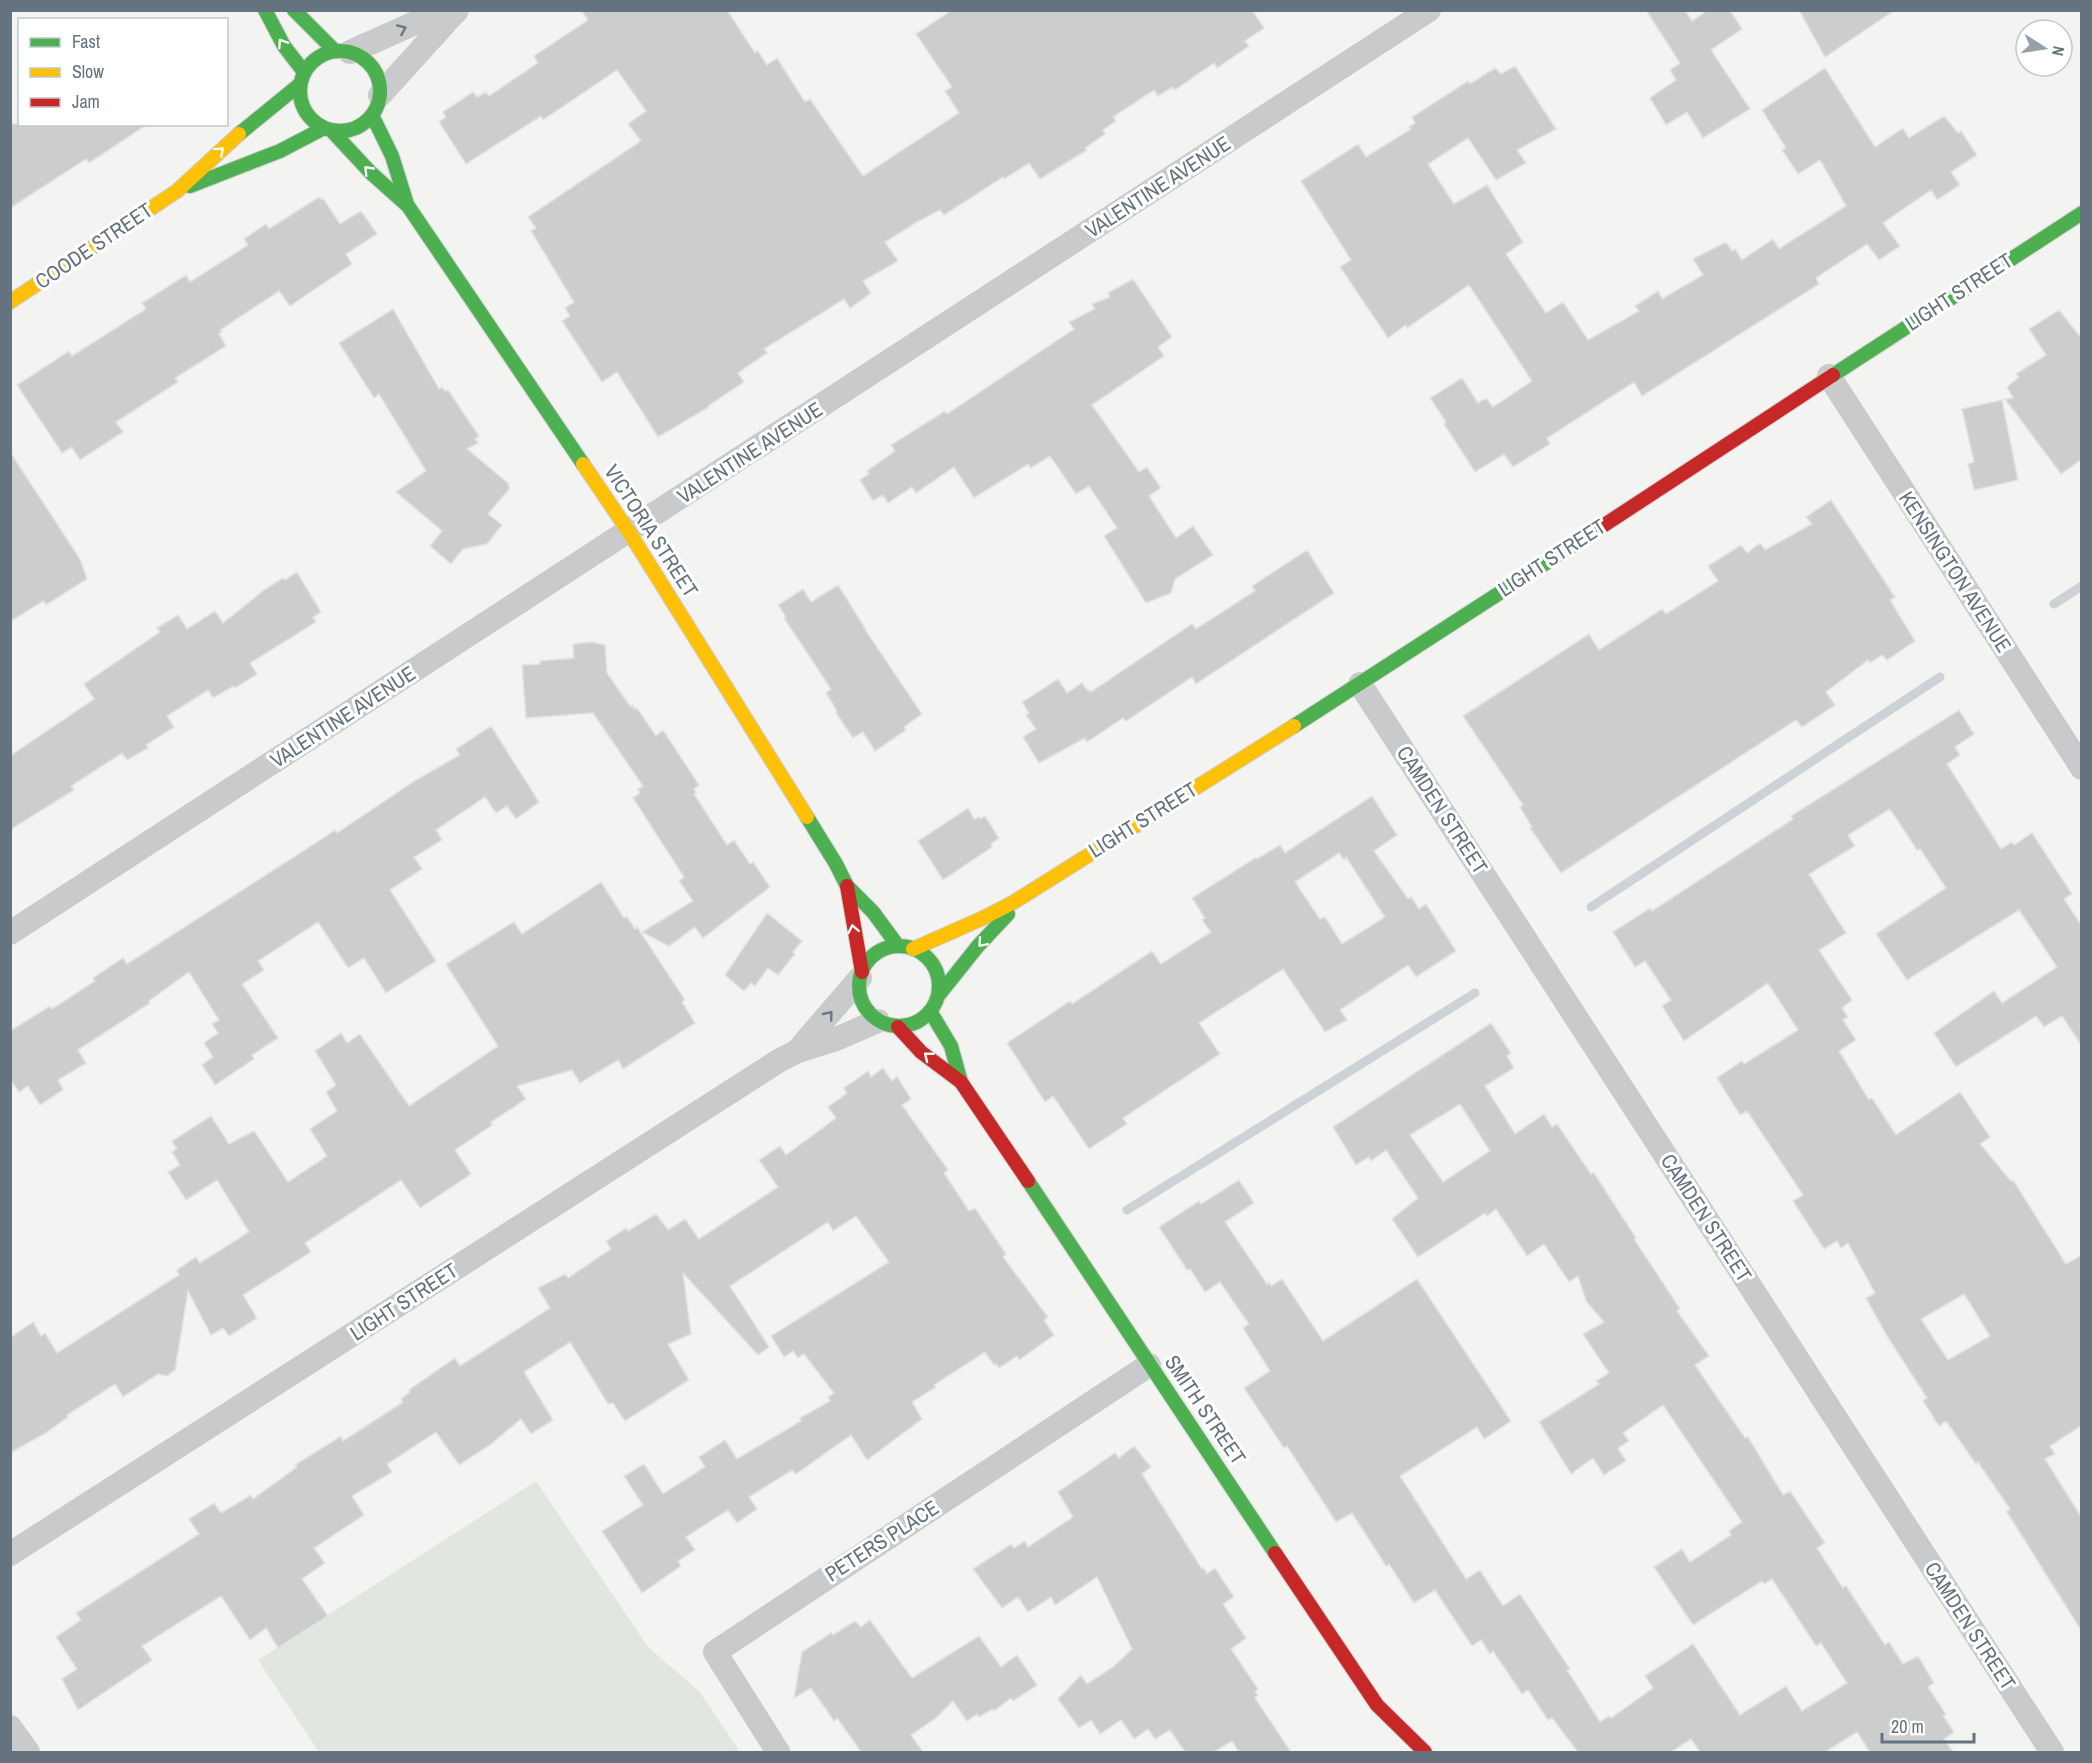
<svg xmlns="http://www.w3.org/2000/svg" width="2092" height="1763" font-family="'Archivo Narrow',sans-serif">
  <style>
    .green { fill: #e2e6e0 }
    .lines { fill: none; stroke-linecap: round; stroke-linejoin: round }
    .stream { stroke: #ccd2d5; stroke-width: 9 }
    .building { fill: #cccece; stroke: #e2e2e2; stroke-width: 1.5; fill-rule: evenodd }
    .fast-casing { stroke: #cfcfd0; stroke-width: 16 }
    .slow-casing { stroke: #cfcfd0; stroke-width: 16 }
    .jam-casing { stroke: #cfcfd0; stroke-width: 16 }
    .street { stroke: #c8cacb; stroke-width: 24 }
    .fast { stroke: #4caf50; stroke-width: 14 }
    .slow { stroke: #ffc107; stroke-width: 14 }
    .jam { stroke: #c62828; stroke-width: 14 }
    .oneway { stroke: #6a7784 }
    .oneway2 { stroke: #f6fbf6 }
    .labels { text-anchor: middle; stroke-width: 6; stroke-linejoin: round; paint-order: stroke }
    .street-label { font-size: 21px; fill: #657380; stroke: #fff }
  </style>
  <rect width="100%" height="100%" fill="#f3f3f2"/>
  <path class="green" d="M536,1481L648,1647L700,1692L740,1752H319L258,1660Z"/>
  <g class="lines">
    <path class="stream" d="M2054,604L2082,586
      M1591,907L1940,677
      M1127,1210L1475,993"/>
  </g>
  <path class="building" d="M581,10H727L755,53L758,51L767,65L777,58L805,102L810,99L863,176L959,113L945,91L952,87L916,34L952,10H1252L1264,28L1245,41L1249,46L1217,68L1214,63L1175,90L1173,87L1158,96L1154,90L1113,117L1116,121L1103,130L1105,134L1085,148L1087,150L1040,179L1029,163L1004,179L1003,177L944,215L940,210L917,222L885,242L898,261L863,281L871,293L850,308L844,299L764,349L767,353L738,373L744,382L708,406L709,407L658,437L617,372L602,382L562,321L570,316L565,308L574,302L531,231L536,228L528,217L641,141L628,124L646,111L617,70L543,120L541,116L466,164L439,122L446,117L443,112L473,92L477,97L486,92L489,96L538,63L534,56L588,20Z
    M1646,10H1685L1692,21L1708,10H1730L1742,29L1711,50L1750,109L1703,138L1687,112L1666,125L1650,98L1676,80L1670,70L1680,63Z
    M1799,10H1895L1825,57Z
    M1515,66L1556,129L1517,150L1526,163L1496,180L1468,138L1428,164L1454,204L1487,185L1523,242L1506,254L1546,313L1563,302L1588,340L1639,311L1635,306L1658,291L1662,299L1703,275L1693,259L1726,242L1732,251L1735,249L1742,260L1773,239L1779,249L1846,206L1820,160L1798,174L1782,150L1786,148L1762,110L1825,68L1875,147L1903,128L1909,138L1944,116L1958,133L1961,131L1977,155L1951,172L1960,185L1937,200L1931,190L1883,223L1900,246L1879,260L1867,244L1816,278L1819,284L1642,396L1634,382L1547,438L1550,444L1513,467L1504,454L1475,472L1444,424L1446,422L1430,398L1462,378L1478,403L1486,398L1493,407L1532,381L1469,285L1407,328L1406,325L1388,338L1340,267L1351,260L1301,181L1358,144L1366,157L1411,129L1409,127L1415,123L1412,117L1468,81L1470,84L1495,68L1501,74Z
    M10,124H148L89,163L86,159L10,208Z
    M319,197L321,199L323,198L340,224L361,211L377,234L346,254L352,264L290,306L279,291L220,330L222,332L219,334L226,346L175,378L178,382L116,422L123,432L80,460L72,447L62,453L17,385L69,351L72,356L146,309L142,303L186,275L190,282L248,245L244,239L266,224L269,229Z
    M1133,279L1172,337L1158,347L1164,356L1092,405L1139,472L1147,467L1161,488L1149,496L1176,538L1193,526L1213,555L1175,579L1171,593L1146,603L1104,536L1117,528L1089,486L1076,494L1050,456L1031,468L1028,464L974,498L954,467L916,493L912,487L888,503L883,495L873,501L860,480L869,474L867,471L895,451L891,445L945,411L947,414L1074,329L1069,322L1095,309L1092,304L1110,297L1108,293Z
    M393,309L439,389L442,387L445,391L448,390L479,436L475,439L478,443L467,449L509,484L508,486L510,488L488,514L502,525L487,544L463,549L451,564L430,546L442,531L396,492L426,471L379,394L374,398L339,343Z
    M2059,310L2082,339V459L2061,474L2005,399L2013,398L2007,387L2019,377L2016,374L2046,355L2029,329Z
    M2002,400L2018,480L1974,490L1968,464L1974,462L1962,409Z
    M10,452L80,559L87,579L46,605L43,601L10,622Z
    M1831,500L1895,597L1890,600L1915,641L1887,660L1882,655L1870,663L1868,660L1826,692L1835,705L1802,727L1796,720L1561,873L1530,828L1532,827L1520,807L1523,805L1463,716L1589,634L1599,650L1662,609L1666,614L1718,581L1708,566L1741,545L1747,553L1760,543L1765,550L1812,524L1806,517Z
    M1307,550L1334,593L1196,684L1192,677L1126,721L1123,718L1087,742L1085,738L1039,763L1023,737L1036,729L1026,715L1029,713L1022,702L1058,679L1067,693L1082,683L1088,691L1090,690L1091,692L1192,624L1196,629L1255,591L1252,586Z
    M297,572L321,612L313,617L316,622L250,663L257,674L235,688L234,686L213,698L208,690L167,716L174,727L146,745L148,748L127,760L122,753L71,786L74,790L10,830V756L94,699L84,684L160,632L157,628L178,615L187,629L215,611L223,623L264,590L283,578L285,580Z
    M838,585L865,628H864L922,714L904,727L906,730L875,751L863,732L853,738L836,713L837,711L826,693L831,689L784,618L786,617L778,605L803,589L811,602Z
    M592,642L605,645L607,673L630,706L633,705L634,709L637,708L656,736L663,730L682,759L699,785L694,789L696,793L694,794L727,845L734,840L750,864L753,862L770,887L703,938L695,927L669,946L642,932L693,901L679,881L684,877L633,798L640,793L638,789L643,786L593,713L526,718L522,665L540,664V661L574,658L573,644Z
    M1959,710L1974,734L1955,747L1960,755L1947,764L2001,849L2012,842L2014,845L2032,833L2072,894L2064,899L2082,926V1046L2062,1016L2044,1027L2036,1016L1956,1067L1934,1033L1994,991L2002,1003L2057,967L2019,910L1907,980L1876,934L1946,888L1920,849L1917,850L1890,809L1848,835L1855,846L1809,874L1846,933L1819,950L1852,1000L1842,1008L1848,1017L1843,1020L1856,1040L1839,1051L1869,1100L1872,1098L1896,1135L1960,1092L1990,1137L1980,1144L2011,1181L2013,1180L2066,1264L2082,1255V1425L2050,1446L2055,1454L2045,1459L2082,1518V1632L2007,1512L2010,1509L1978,1462L1976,1464L1946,1421L1939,1426L1923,1401L1927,1398L1887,1336L1866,1298L1875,1293L1848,1243L1841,1248L1837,1241L1824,1249L1793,1201L1803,1195L1747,1111L1740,1115L1717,1078L1742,1061L1744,1064L1798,1030L1768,983L1684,1041L1662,1006L1671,1000L1645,961L1635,967L1613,932L1650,908L1652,911L1793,819L1791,816ZM1964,1294L1990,1336L1948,1360L1921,1319Z
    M491,726L539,802L516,819L507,806L496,813L485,797L436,830L442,840L414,857L422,869L390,890L436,961L386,993L364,958L348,968L318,922L258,961L264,970L242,984L278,1038L252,1055L254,1059L215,1085L202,1065L213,1057L204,1043L218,1033L212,1024L219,1020L189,972L149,1001L150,1003L78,1050L86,1063L58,1080L63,1090L40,1105L28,1086L19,1092L10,1079V1031L50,1006L52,1009L95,981L93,978L123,958L127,964L322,839L335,830L337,833L416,780L460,755L456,749Z
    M1372,796L1397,835L1374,851L1408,899L1411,897L1419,909L1426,904L1456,951L1416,977L1408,965L1340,1010L1347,1020L1325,1032L1283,969L1199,1023L1220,1054L1123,1118L1127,1124L1089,1149L1053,1096L1045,1102L1007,1043L1070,1001L1072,1004L1152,951L1161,964L1211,932L1202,920L1205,918L1192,898L1255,858L1257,859L1280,845L1285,853ZM1339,853L1344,860L1346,857L1385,917L1342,944L1325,917L1320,919L1295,882Z
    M968,808L974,819L979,817L980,819L985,816L999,838L991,844L992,847L943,880L918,841Z
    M601,882L624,918L627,917L635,929L637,927L647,942L685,1000L682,1002L695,1023L623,1069L618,1060L580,1083L572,1070L517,1086L526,1099L491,1122L492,1125L455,1150L471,1174L420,1208L401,1180L305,1243L311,1252L243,1295L257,1318L229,1336L223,1328L211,1335L188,1291L175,1370L167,1376L158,1374L123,1397L115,1384L67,1415L68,1417L44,1434L10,1453V1338L33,1322L41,1336L45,1333L57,1353L179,1275L177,1270L196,1257L200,1263L249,1232L217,1180L186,1200L168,1172L180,1165L172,1152L177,1149L172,1141L211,1116L229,1144L254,1131L288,1182L327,1156L310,1129L337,1111L326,1092L336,1085L315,1051L341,1033L347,1043L360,1034L409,1106L498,1046L446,964L514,922L522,934Z
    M767,913L802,941L793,952L795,954L778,975L768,968L755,986L751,983L744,991L725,975Z
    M1491,1023L1511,1053L1507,1056L1514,1068L1485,1086L1515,1134L1544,1114L1552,1127L1557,1124L1591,1174L1594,1173L1636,1238L1634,1239L1680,1309L1677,1311L1709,1356L1695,1365L1745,1438L1748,1437L1783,1495L1790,1491L1825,1543L1817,1548L1843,1588L1846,1586L1885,1645L1889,1642L1903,1664L1918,1656L1934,1683L1928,1687L1946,1714L1943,1716L1954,1732L1944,1739L1953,1752H1870L1857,1732L1825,1752H1700L1691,1739L1671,1752H1578L1552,1718L1548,1720L1528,1690L1522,1694L1493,1651L1490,1654L1481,1640L1472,1646L1435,1590L1414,1603L1389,1564L1386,1566L1352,1513L1336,1522L1287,1446L1284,1448L1244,1388L1270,1371L1243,1328L1249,1324L1220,1282L1205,1292L1190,1269L1187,1270L1159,1227L1199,1201L1201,1204L1239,1180L1254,1203L1225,1222L1267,1284L1269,1282L1271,1286L1282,1279L1323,1341L1417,1279L1511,1421L1484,1439L1477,1427L1400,1476L1466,1579L1480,1570L1503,1606L1520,1594L1570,1669L1567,1670L1600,1722L1609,1716L1611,1718L1653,1688L1645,1676L1693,1644L1740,1715L1786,1686L1802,1711L1847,1683L1821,1643L1816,1646L1772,1579L1764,1584L1762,1581L1693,1625L1654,1567L1682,1549L1690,1562L1731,1535L1729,1531L1742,1522L1663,1405L1623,1433L1629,1441L1618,1448L1626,1461L1604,1475L1593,1458L1571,1474L1539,1422L1599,1384L1596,1381L1609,1373L1583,1334L1604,1322L1586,1301L1578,1276L1569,1282L1544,1244L1527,1256L1496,1209L1487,1216L1485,1213L1418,1257L1392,1219L1418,1198L1386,1150L1371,1161L1369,1157L1356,1165L1333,1127ZM1460,1104L1490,1151L1443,1182L1410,1135Z
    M883,1068L892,1081L897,1076L911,1099L902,1105L948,1170L944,1173L969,1211L975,1208L1006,1254L1003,1257L1048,1317L1044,1320L1054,1335L1019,1360L1017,1356L999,1368L996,1364L994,1365L985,1352L934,1385L936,1387L912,1402L922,1419L867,1460L851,1435L796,1474L792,1470L749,1497L757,1509L737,1523L728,1510L686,1537L695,1550L678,1561L681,1566L642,1593L602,1531L643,1505L624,1476L644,1464L663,1494L705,1467L699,1457L725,1440L737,1459L801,1421L800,1418L830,1401L828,1397L834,1393L804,1354L798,1358L793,1351L784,1357L771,1336L889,1262L856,1216L833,1231L828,1222L730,1286L769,1347L758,1355L683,1273L691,1334L668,1344L689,1380L625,1421L613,1403L608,1404L570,1342L524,1372L553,1420L531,1434L521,1419L490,1445L459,1465L436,1432L387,1464L392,1472L352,1496L364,1515L314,1548L325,1563L302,1579L328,1616L278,1648L266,1628L250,1640L221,1596L142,1646L152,1660L78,1710L62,1679L77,1669L56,1637L81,1620L76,1613L199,1534L189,1519L214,1503L221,1513L251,1495L253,1499L297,1467L295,1465L341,1436L343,1441L403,1402L401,1399L410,1392L409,1390L455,1358L460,1366L550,1308L538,1288L565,1274L568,1278L611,1249L606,1241L626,1228L628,1231L656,1214L668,1230L685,1219L699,1239L778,1187L759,1160L780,1146L786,1155L836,1118L828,1107L847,1093L844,1088L868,1071L871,1077Z
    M1134,1446L1151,1467L1142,1474L1202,1569L1204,1568L1207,1574L1215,1568L1234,1597L1223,1604L1246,1638L1231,1649L1258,1689L1255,1691L1258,1695L1255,1698L1291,1752H1239L1232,1741L1214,1752H1185L1170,1730L1155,1739L1148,1729L1134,1739L1121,1720L1100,1734L1091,1720L1079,1728L1058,1699L1081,1675L1087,1684L1113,1667L1132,1649L1097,1577L1055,1605L1051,1597L1028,1612L1018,1597L1002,1608L973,1569L1011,1544L1014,1548L1025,1541L1028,1547L1073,1517L1058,1492L1115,1453L1119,1458Z
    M870,1620L912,1678L979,1636L1001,1667L1017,1655L1037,1685L1013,1701L1011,1698L994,1711L993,1709L979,1717L977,1714L967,1721L953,1701L936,1718L911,1735L923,1752H861L837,1718L834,1721L811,1688L794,1698L802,1652L831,1633L833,1635L855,1621L861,1627Z"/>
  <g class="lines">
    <g class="fast-casing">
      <path id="fast" d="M265,10L284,46L304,72
        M294,10L335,51
        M300 91a40 40 0 1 1 80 0a40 40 0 1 1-80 0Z
        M372,115L392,156L407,204
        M331,130L371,173L408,206L583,464
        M239,134L299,85
        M190,186L280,151L324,128
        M1833,375L2082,213
        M1294,726L1586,537
        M807,817L836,864L847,886L873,912L898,946
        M859 986a40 40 0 1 1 80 0a40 40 0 1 1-80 0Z
        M938,996L978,946L1008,914
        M930,1011L951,1046L961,1082
        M1028,1181L1275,1553"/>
    </g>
    <g class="slow-casing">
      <path id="slow" d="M10,302L177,191L239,134
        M583,464L629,532L807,817
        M913,949L981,919L1014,902L1294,726"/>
    </g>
    <g class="jam-casing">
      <path id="jam" d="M1586,537L1833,375
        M847,886L862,972
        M898,1027L921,1052L961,1082L1028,1181
        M1275,1553L1377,1705L1425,1752"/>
    </g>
    <path class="street" d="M350,52L415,23L456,12
      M380,95L457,10
      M1829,376L2082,768
      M1360,684L2052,1752
      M10,933L1429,10
      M799,1049L860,978
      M10,1554L780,1060L798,1051L836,1039L878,1021
      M10,1727L28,1752
      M778,1752L715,1652L1149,1365"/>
    <use href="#fast" class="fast"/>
    <use href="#slow" class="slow"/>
    <use href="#jam" class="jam"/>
  </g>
  <defs><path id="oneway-chevron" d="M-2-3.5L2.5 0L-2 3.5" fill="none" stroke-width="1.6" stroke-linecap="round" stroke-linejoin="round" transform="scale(1.5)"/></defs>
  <g class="oneway">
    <use href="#oneway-chevron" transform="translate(402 29) rotate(-24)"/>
    <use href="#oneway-chevron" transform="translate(829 1015) rotate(-51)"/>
  </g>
  <g class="oneway2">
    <use href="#oneway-chevron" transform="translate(282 43) rotate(-123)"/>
    <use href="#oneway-chevron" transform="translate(220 151) rotate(-42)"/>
    <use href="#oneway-chevron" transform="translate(368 170) rotate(-134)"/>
    <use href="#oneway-chevron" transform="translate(853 929) rotate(-101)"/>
    <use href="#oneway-chevron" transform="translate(982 943) rotate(131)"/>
    <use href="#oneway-chevron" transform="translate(928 1056) rotate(-142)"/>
  </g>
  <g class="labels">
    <g class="street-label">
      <text transform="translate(1158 187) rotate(-33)" y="7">VALENTINE AVENUE</text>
      <text transform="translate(94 246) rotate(-34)" y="7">COODE STREET</text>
      <text transform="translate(1959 292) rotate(-33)" y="7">LIGHT STREET</text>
      <text transform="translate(750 453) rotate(-33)" y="7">VALENTINE AVENUE</text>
      <text transform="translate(651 531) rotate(57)" y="7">VICTORIA STREET</text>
      <text transform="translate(1552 558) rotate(-33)" y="7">LIGHT STREET</text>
      <text transform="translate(1955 572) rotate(57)" y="7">KENSINGTON AVENUE</text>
      <text transform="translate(343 717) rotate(-33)" y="7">VALENTINE AVENUE</text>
      <text transform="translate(1442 810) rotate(57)" y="7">CAMDEN STREET</text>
      <text transform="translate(1143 820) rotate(-32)" y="7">LIGHT STREET</text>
      <text transform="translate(1706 1218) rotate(57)" y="7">CAMDEN STREET</text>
      <text transform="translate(404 1302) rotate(-33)" y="7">LIGHT STREET</text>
      <text transform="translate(1205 1410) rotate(56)" y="7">SMITH STREET</text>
      <text transform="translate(882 1541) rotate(-33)" y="7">PETERS PLACE</text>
      <text transform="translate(1970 1626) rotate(57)" y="7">CAMDEN STREET</text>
    </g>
  </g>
  <rect width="2092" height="1763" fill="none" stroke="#657380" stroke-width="24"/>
  <rect x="18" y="18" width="210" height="108" fill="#ffffff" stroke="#c1c7cc" stroke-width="1.5"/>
  <rect x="30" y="38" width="30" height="9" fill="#4caf50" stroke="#c1c7cc" stroke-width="1.5"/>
  <text x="72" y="48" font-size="18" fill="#657380">Fast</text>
  <rect x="30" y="68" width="30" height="9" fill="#ffc107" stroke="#c1c7cc" stroke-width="1.5"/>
  <text x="72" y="78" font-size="18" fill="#657380">Slow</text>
  <rect x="30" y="98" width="30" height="9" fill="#c62828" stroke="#c1c7cc" stroke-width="1.5"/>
  <text x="72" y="108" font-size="18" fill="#657380">Jam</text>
  <g transform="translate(2044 48) rotate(102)"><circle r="28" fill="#ffffff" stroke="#c1c7cc" stroke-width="1.5"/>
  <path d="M0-4.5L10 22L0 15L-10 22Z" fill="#97a0a8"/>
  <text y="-9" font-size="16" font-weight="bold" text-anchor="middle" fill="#657380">N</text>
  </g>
  <path d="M1882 1733v9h92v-9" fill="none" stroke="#657380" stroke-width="3"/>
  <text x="1891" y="1733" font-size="18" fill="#657380" stroke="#ffffff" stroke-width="4.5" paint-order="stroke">20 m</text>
</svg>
